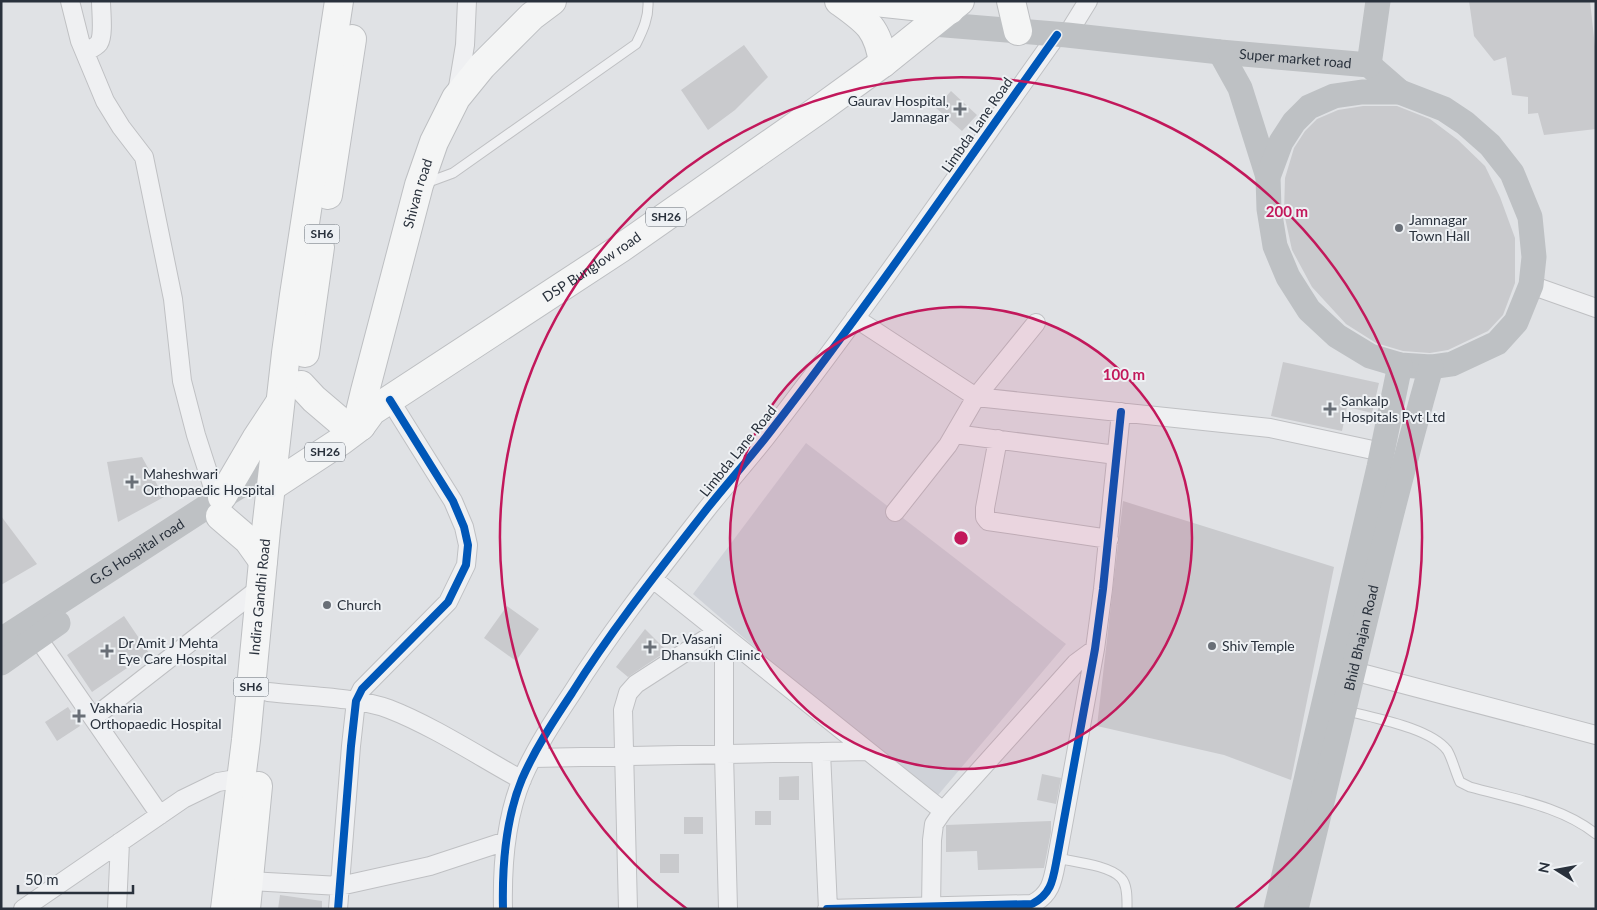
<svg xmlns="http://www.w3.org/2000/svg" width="1597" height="910" font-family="Lato,sans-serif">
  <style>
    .built { fill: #cfd2d8 }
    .building { fill: #c9cacd }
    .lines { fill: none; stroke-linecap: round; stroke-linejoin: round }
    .service-casing { stroke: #bfc0c3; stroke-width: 11 }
    .minor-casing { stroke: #bfc0c3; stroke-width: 20 }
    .primary-casing { stroke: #bdbfc2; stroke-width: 30 }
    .service { stroke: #eff0f2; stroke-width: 9 }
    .minor { stroke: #eff0f2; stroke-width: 18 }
    .secondary { stroke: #bec1c4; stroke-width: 25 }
    .primary { stroke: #f4f5f5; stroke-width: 28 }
    .cycleway-casing { stroke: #eef1f4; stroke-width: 11 }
    .cycleway { stroke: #0057b8; stroke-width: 8 }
    .ring { fill: none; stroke: #c2185b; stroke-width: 2.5 }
    .poi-dot { fill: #696f77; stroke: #eef1f4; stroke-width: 2 }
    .labels { text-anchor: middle; stroke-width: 4; stroke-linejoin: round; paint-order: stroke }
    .shield { fill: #eef1f4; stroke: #646b73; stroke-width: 1 }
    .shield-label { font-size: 12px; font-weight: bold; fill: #29313c }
    .street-label { font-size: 14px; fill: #29313c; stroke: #eef1f4 }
    .poi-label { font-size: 14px; fill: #29313c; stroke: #eef1f4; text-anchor: start }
    .centre { fill: #c2185b; stroke: #eef1f4; stroke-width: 2.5 }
    .ring-label { font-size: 15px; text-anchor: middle; font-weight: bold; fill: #c2185b; stroke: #eef1f4; stroke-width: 4; stroke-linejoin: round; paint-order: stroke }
  </style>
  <rect width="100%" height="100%" fill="#e0e2e5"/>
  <path class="built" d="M806,443L1066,644L933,801L693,594Z"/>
  <path class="building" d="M1469,1H1590L1596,56V129L1544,135L1538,113L1528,114V97L1512,95L1506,57L1494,61L1474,36Z
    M744,45L768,77L735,110L708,130L681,90Z
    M951,91L977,115L962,131L936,108Z
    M1363,106H1397L1430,119L1458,140L1485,166L1500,197L1515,238V283L1503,315L1488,331L1448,350L1430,353L1403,351L1376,343L1346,324L1312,287L1292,250L1284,213L1285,178L1294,148L1305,131L1317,119L1338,110Z
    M1283,362L1379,383L1372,413L1347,407L1342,431L1271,416Z
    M142,457L164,497L118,522L107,462Z
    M1123,501L1334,567L1291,780L1224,755L1097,726Z
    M1,516L37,564L1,585Z
    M507,606L539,629L516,661L484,638Z
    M124,616L149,653L92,692L67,655Z
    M645,629L667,651L628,677L616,667Z
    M68,707L80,726L57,741L45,722Z
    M1042,774L1061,778L1056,804L1037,800Z
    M799,776V800H779V777Z
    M755,811H771V825H755Z
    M684,817H703V834H684Z
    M1051,821V832L1044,868L978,870L977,851L946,852V825Z
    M660,854H679V873H660Z
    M280,895L322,901V909H278Z"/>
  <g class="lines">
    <g class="service-casing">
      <path id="service" d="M426,183L453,173L636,44C643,30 649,17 648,1
        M1344,710C1372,718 1429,727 1447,750C1451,755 1456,774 1460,782L1470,787C1513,799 1561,806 1596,834
        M1057,858C1074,862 1109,865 1121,878C1128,885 1127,900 1127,909"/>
    </g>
    <g class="minor-casing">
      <path id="minor" d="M70,1L80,41L105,101L121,127L144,157L173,299L182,381L196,435L217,500
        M1067,35L1088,1
        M85,52C89,50 96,47 99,43C104,35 101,11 101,1
        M457,93L465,45L467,1
        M1531,285L1596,308
        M855,318L976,397L1270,428L1382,452
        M955,434L1116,455
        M998,439L985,508V517L988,521L1109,539
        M895,512L948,445L976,397L1036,323
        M653,579L943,811
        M724,636V754L728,909
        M37,637L160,815
        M1342,668L1596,735
        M268,692C304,696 356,697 389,709C433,726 480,757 522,780
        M93,718L261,587
        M821,752L828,909
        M533,758L868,751
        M249,881L340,886L430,866L506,841
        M23,909L183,799L218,782L242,778
        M117,909L120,842
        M338,909L351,746L356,701L362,689L448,602L466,565L468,545L464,527L453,501L390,400
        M503,909C502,866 505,820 522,779C535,749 554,720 572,693C612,629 660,569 706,510C728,482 752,456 773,428C872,300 963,167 1057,35
        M628,909L623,710L628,693L636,684L718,631
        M827,909L1032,904C1052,894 1053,879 1057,858L1095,649L1103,589L1121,412
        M931,909L932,840L934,824L943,811L1076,663L1095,649"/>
    </g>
    <g class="primary-casing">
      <g id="primary">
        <path d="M839,1C867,21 878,28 883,63"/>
        <path d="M866,1L950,10"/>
        <path d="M1011,1L1018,31"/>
        <path d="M328,195L352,39"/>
        <path d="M305,353L320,247"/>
        <path d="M301,385L314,399L341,422"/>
        <path id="s4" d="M361,426L360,412L365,391L419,185L434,142L456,98L482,66L532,16L552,1"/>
        <path id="s5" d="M271,487L341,441L361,426L372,411L621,248L821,108L883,63L960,1"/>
        <path d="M222,497L256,439L279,404"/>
        <path d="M220,516L248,540L263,561"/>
        <path id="s6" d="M225,909L246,740L266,530L286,353L294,295L339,1"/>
        <path d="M246,909L258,786"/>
      </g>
    </g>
    <use href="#service" class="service"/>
    <use href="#minor" class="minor"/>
    <g class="secondary">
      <path id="s1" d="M933,24L1067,35L1220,52L1369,65L1400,92"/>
      <path d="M1220,52L1240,88L1268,177"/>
      <path d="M1369,65L1378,1"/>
      <path d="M1362,92H1400L1444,109L1465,123L1490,145L1512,173L1530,217L1534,257L1531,285L1516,322L1497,343L1452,364L1431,367L1400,365L1370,356L1337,336L1309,310L1288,277L1275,246L1269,209L1268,177L1281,142L1294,122L1309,107L1334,96Z"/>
      <path id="s2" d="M1,640L217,500L274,465"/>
      <path d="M1,663L58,623"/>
      <path d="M1276,909L1379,467L1400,365"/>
      <path id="s3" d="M1296,909C1341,728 1380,546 1431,367"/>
    </g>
    <use href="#primary" class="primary"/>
    <g class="cycleway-casing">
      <path id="cycleway" d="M338,909L351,746L356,701L362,689L448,602L466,565L468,545L464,527L453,501L390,400
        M503,909C502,866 505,820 522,779C535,749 554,720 572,693C612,629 660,569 706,510C728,482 752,456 773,428C872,300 963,167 1057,35
        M827,909L1032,904C1052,894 1053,879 1057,858L1095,649L1103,589L1121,412"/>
    </g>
    <use href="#cycleway" class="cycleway"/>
  </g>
  <circle cx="961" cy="538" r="231" fill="#c2185b" fill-opacity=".12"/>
  <g class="ring">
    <circle cx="961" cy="538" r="231"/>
    <path d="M687 909A461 461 0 1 1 1235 909"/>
  </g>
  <g class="poi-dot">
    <path d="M957.5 101.5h5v5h5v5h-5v5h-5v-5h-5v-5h5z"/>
    <circle cx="1399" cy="228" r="5"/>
    <path d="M1327.5 401.5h5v5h5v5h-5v5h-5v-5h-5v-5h5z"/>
    <path d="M129.5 474.5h5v5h5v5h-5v5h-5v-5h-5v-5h5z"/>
    <circle cx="327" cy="605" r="5"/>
    <circle cx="1212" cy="646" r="5"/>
    <path d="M647.5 639.5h5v5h5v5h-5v5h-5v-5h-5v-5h5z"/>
    <path d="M104.5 643.5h5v5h5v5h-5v5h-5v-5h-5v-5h5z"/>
    <path d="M76.5 708.5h5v5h5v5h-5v5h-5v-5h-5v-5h5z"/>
  </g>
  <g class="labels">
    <g class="shield">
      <rect x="646" y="207.5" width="40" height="19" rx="4"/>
      <rect x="304.5" y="224.5" width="35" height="19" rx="4"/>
      <rect x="305" y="442.5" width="40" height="19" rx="4"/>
      <rect x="233.5" y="677.5" width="35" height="19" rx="4"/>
    </g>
    <g class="shield-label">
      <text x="666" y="221">SH26</text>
      <text x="322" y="238">SH6</text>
      <text x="325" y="456">SH26</text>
      <text x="251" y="691">SH6</text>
    </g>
    <g class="street-label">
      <text dy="5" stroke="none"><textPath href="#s1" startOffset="364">Super market road</textPath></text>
      <text transform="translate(977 125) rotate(-55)" y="5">Limbda Lane Road</text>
      <text dy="5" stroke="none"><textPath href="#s4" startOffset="240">Shivan road</textPath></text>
      <text dy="5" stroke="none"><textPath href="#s5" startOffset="390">DSP Bunglow road</textPath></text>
      <text transform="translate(738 451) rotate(-51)" y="5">Limbda Lane Road</text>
      <text dy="5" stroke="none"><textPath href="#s2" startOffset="162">G.G Hospital road</textPath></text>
      <text dy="5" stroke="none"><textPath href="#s6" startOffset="314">Indira Gandhi Road</textPath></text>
      <text dy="5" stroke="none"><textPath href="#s3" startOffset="279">Bhid Bhajan Road</textPath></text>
    </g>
    <g class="poi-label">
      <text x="949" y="106" text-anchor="end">Gaurav Hospital,<tspan x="949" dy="16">Jamnagar</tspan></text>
      <text x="1409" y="225">Jamnagar<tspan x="1409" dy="16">Town Hall</tspan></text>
      <text x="1341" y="406">Sankalp<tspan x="1341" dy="16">Hospitals Pvt Ltd</tspan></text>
      <text x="143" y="479">Maheshwari<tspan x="143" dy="16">Orthopaedic Hospital</tspan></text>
      <text x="337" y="610">Church</text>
      <text x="661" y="644">Dr. Vasani<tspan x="661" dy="16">Dhansukh Clinic</tspan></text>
      <text x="118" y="648">Dr Amit J Mehta<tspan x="118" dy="16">Eye Care Hospital</tspan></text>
      <text x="1222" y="651">Shiv Temple</text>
      <text x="90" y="713">Vakharia<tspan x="90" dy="16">Orthopaedic Hospital</tspan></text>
    </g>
  </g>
  <circle cx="961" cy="538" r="8" class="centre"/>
  <g class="ring-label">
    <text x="1287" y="217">200 m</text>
    <text x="1124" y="380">100 m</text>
  </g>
  <rect width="1597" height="910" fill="none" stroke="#29313c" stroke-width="5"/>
  <g transform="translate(1557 870) rotate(281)" stroke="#eef1f4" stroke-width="4" paint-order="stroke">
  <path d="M0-4L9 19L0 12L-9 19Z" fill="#29313c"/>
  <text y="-8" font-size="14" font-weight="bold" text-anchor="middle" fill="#29313c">N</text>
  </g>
  <path d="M18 885v8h115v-8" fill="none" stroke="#29313c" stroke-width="2.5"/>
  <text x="25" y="885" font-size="15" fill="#29313c" stroke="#eef1f4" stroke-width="4" paint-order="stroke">50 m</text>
</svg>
